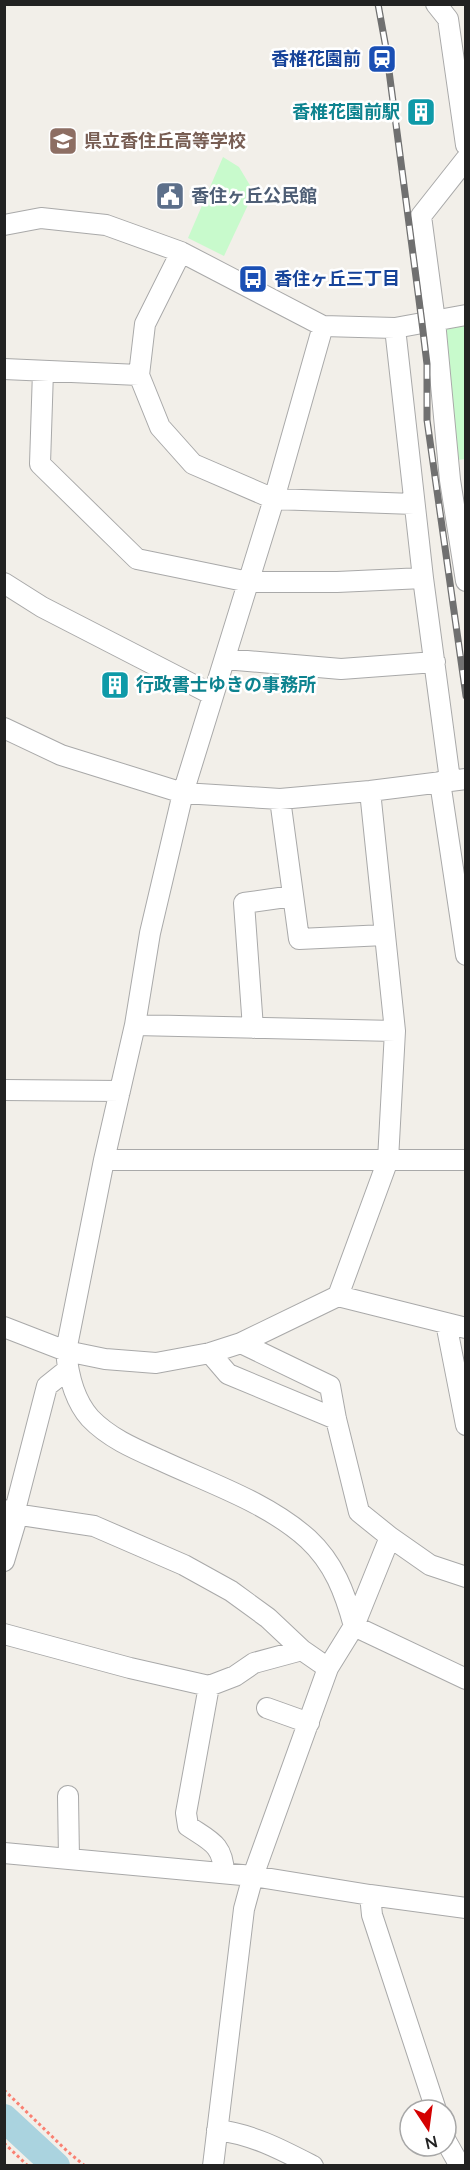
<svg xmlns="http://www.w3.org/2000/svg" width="470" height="2170" font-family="Lato,'Noto Sans JP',sans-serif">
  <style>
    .park { fill: #c8facc }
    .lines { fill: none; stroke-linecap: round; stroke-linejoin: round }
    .river { stroke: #aad3df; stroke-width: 28 }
    .minor-casing { stroke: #a9a9a9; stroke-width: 22 }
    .path { stroke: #fa8072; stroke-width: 3; stroke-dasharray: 3 3; stroke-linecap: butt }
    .minor { stroke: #fff; stroke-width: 20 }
    .rail-casing { stroke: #707070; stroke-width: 7 }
    .rail { stroke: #fff; stroke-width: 4.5; stroke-dasharray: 14; stroke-linecap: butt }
    .labels { text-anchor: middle; stroke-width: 5; stroke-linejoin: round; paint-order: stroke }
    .transit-label { font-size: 18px; font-weight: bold; fill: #164399; stroke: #fff; text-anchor: end }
    .culture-label { font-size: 18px; font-weight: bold; fill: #0d838f; stroke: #fff; text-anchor: end }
    .education-label { font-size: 18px; font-weight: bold; fill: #785e54; stroke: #fff; text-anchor: start }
    .service-label { font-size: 18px; font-weight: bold; fill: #4e5e75; stroke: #fff; text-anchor: start }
  </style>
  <rect width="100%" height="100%" fill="#f2efe9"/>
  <path class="park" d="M223,157L239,167L254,192L224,256L188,238Z
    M465,316V459L450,461L438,322Z"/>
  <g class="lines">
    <path class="river" d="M4,2118L56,2166"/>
    <g class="minor-casing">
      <path id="minor" d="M436,4L448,19L466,145
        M466,159L421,216L435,321L450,480L466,581
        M4,225L41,218L106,225L181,252L323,326L395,328L466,315
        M181,252L145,324L139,375L160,427L193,464L274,499L414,504
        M323,326L274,499L183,793L150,933L135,1025L104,1160L66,1351C68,1373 74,1400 90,1418C109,1438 135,1449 160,1460C209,1483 267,1502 308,1539C334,1563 345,1593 354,1626L466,1679
        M395,328L423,578L450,780
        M4,369L139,375
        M43,371L40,464L137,559L249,582H337L423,578
        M4,583L42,607L213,695
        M225,659L341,669L435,662
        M4,728L61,755L183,793L280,799L370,791L466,779
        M440,782L466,955
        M280,799L299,939L385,935
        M135,1025L395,1031
        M253,1028L244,903L293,896
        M4,1090L120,1091
        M104,1160H466
        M338,1296L388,1160L395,1031L370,791
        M446,1323L466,1425
        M4,1327L66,1351L105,1359L156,1363L210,1353L241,1343L338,1296L466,1328
        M241,1343L330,1386L336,1419L359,1512L390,1537
        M210,1353L228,1374L336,1419
        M4,1510L14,1514L94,1526L184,1565L231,1591L268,1618L302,1650L328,1668
        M4,1561L15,1524L14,1514L47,1386L67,1370
        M4,1634L130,1668L209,1686L235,1676L254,1663L302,1650
        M209,1686L186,1813L188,1826C210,1841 223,1844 224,1873
        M267,1708L309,1723
        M68,1796L69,1859
        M4,1853L253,1876L370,1895L466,1908
        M370,1895L372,1915L436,2110
        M217,2130C252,2134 282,2150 313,2166
        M446,2141L460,2166
        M213,2166L244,1909L253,1876L328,1668L354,1626L390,1537L430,1565L466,1577"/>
    </g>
    <path class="path" d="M4,2090L67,2151L85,2166
      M4,2143L28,2166"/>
    <use href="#minor" class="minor"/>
    <g class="rail-casing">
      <path id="rail" d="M378,4L386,48L422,323L427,364V420L466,696"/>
    </g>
    <use href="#rail" class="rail"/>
  </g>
  <defs>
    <g id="station-square" transform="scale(1.5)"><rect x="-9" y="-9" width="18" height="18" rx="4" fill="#1a4fb4" stroke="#fff"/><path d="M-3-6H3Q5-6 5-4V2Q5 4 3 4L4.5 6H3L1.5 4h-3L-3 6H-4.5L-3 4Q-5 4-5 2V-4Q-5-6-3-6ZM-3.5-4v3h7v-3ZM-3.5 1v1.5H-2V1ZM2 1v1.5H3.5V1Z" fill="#fff"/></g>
    <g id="building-square" transform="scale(1.5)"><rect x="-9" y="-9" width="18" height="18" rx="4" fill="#0f9aa8" stroke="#fff"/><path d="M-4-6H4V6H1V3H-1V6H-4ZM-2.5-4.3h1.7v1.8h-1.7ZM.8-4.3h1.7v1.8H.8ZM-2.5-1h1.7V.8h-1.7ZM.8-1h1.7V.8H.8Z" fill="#fff"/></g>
    <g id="school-square" transform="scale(1.5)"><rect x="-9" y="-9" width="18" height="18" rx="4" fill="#8d6e63" stroke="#fff"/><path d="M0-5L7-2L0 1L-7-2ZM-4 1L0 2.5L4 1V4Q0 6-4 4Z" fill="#fff"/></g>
    <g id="civic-square" transform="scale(1.5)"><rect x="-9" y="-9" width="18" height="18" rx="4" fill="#5c6f8a" stroke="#fff"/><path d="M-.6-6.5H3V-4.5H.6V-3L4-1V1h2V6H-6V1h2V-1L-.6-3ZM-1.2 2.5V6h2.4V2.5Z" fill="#fff"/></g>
    <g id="bus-square" transform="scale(1.5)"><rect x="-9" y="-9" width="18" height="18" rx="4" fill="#1a4fb4" stroke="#fff"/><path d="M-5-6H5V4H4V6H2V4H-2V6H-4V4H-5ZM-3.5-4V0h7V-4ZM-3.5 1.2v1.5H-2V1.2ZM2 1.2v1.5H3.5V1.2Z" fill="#fff"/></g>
  </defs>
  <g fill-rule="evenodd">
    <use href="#station-square" x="382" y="59"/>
    <use href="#building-square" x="421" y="112"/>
    <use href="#school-square" x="63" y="141"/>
    <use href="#civic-square" x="170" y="196"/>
    <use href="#bus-square" x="253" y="279"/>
    <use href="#building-square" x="115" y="685"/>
  </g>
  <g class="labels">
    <g class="transit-label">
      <text x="361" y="65">香椎花園前</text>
      <text x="274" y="285" text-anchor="start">香住ヶ丘三丁目</text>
    </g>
    <g class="culture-label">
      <text x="400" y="118">香椎花園前駅</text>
      <text x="136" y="691" text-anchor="start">行政書士ゆきの事務所</text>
    </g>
    <g class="education-label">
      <text x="84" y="147">県立香住丘高等学校</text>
    </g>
    <g class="service-label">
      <text x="191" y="202">香住ヶ丘公民館</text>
    </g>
  </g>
  <rect width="470" height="2170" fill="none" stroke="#222222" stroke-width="12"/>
  <g transform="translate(428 2128) rotate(167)"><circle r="28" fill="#ffffff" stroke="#a7a7a7" stroke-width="1.5"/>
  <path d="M0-4.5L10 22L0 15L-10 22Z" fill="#d40000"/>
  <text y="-9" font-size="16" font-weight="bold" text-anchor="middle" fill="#222222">N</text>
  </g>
</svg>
